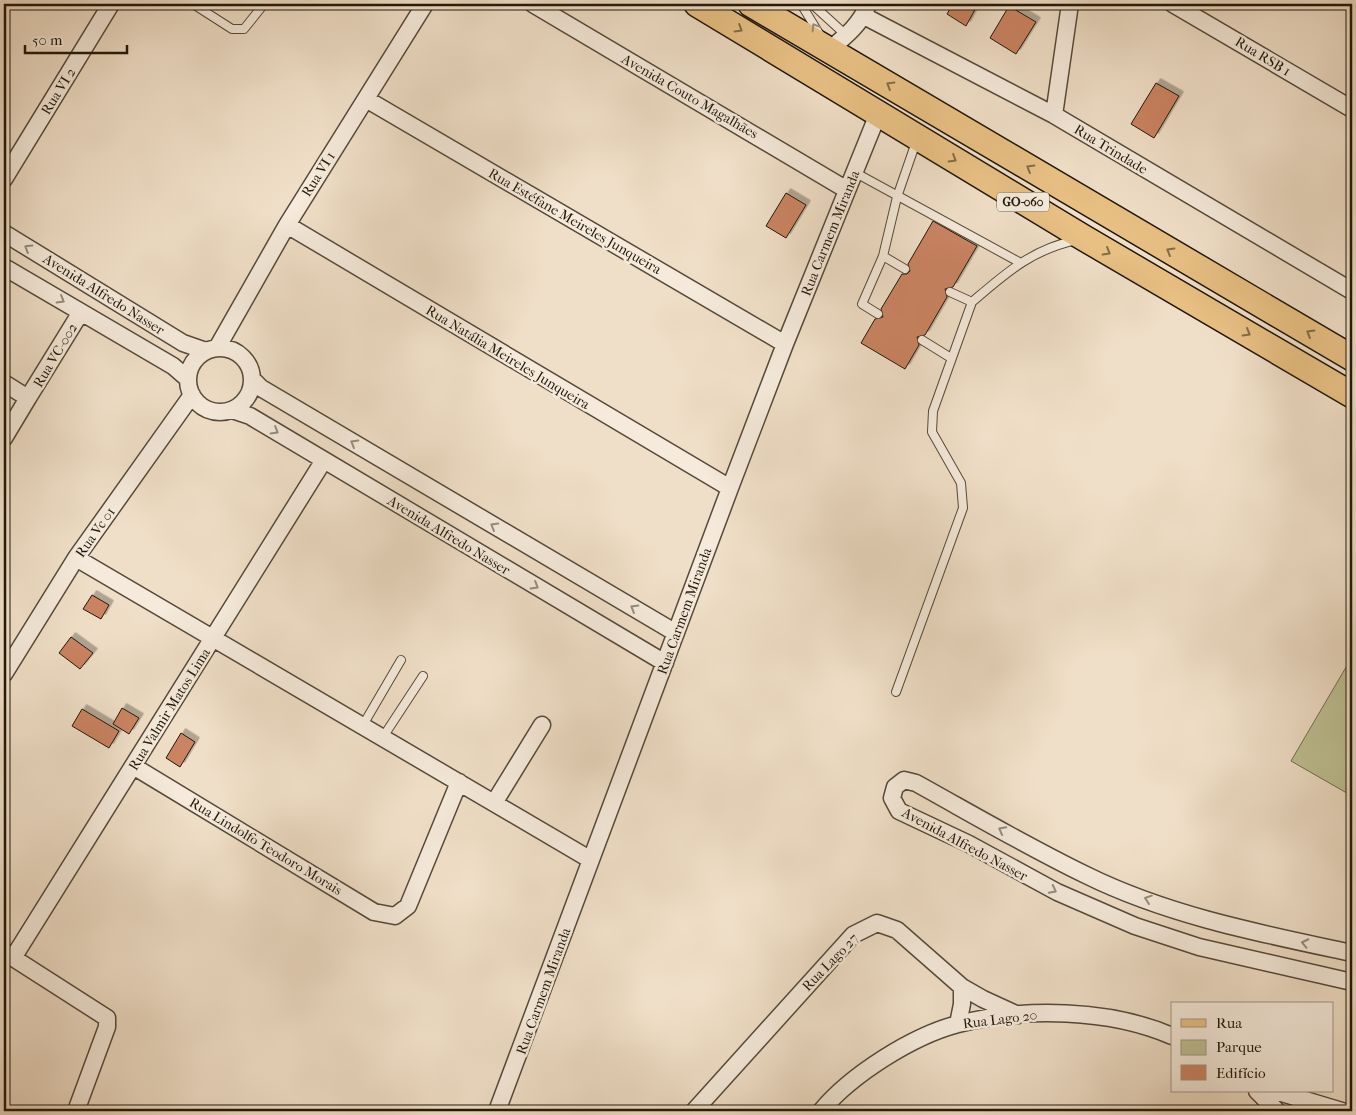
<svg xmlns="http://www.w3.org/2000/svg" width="1356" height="1115" font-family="'IM FELL French Canon',serif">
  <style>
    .green { fill: #bec193; stroke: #706c4e }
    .building { fill: #cb8463; stroke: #21180a; filter: url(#shadow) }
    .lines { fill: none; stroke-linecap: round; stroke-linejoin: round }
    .lane-casing { stroke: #554a3a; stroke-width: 10 }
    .street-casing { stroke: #554a3a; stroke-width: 19 }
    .primary-casing { stroke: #21180a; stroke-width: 28 }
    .lane { stroke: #f5eadb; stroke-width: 8 }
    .street { stroke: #f5eadb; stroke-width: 16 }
    .primary { stroke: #e8c084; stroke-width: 25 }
    .oneway { stroke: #968c7d }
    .oneway2 { stroke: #846c47 }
    .labels { text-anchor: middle; stroke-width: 5; stroke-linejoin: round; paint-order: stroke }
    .shield { fill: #f5eadb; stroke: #615749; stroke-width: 1 }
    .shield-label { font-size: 12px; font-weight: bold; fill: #21180a }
    .street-label { font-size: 14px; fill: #21180a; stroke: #f5eadb }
  </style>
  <defs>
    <filter id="shadow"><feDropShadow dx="4.5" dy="-4.5" stdDeviation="0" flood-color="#0004"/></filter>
  </defs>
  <rect width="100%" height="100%" fill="#f0dfc8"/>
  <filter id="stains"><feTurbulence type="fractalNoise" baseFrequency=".004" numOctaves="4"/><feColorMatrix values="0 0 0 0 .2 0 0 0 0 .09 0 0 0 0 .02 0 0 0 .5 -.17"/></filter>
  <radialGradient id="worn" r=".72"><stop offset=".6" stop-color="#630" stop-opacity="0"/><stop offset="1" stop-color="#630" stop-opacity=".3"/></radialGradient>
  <path class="green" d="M1352,657V796L1291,761Z"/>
  <path class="building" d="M953,4H978L966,26L947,14Z
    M1009,6L1036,22L1016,54L990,38Z
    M1156,83L1179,96L1154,138L1131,124Z
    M786,193L806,205L786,238L766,226Z
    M933,221L977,246L953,287L945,289L947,297L925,335L917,337L919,345L905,369L861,343L875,319L883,317L881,309L902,274H907L910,271L908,264Z
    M92,595L109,605L101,619L83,609Z
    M71,637L93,653L80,669L59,653Z
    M122,708L139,718L129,734L113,724Z
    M82,709L119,731L109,748L72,726Z
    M181,733L195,742L180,767L166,758Z"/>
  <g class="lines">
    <g class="lane-casing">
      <path id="lane" d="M193,4L232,29H244L264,4
        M801,4L820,35
        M812,4L847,36
        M854,172L1019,262
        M905,269L883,256L897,197L916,142
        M950,292L972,302C1006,273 1031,250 1076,240
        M878,314L862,304L883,256
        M922,340L951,358
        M896,692L963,508L961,483L932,432L933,411L972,302
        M363,725L401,660
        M383,737L423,676"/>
    </g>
    <g class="street-casing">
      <path id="street" d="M533,4L847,190
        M1173,4L1352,109
        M864,16L1054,115L1352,291
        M830,49C846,36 861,24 868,4
        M366,99L785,344
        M1054,115L1070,4
        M4,179L111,4
        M287,225L730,488
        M4,233L183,343L206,351
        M4,267L173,366L188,379
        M217,348L287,225L425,4
        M188 380a32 32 0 1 1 64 0a32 32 0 1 1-64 0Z
        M252,379L261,388L676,633
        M4,383L28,398L4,438
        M28,398L81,312
        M232,410L250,416L665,663
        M76,558L591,860
        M4,674L76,558L192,395
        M133,766L374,912L395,916L408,906L459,782
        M494,803L542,725
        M4,952L107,1018V1027L76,1111
        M1352,953C1263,934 1169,916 1086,875C1028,847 972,814 916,783L904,780L895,787L892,798L899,811L969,844L1057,892L1135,926L1199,947L1352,982
        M13,958L324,460
        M958,1024L962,1004V987
        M1257,1091L1277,1111
        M1275,1091L1342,1111
        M497,1111L730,488L785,344L878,114
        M694,1111L853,935L877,923L897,930L962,987L983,999L1018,1015
        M821,1111C851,1075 912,1036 958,1024C1024,1007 1110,1009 1172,1036"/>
    </g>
    <g class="primary-casing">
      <path id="primary" d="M697,4L1084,238L1352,395
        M751,4L1352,358"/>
    </g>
    <use href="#lane" class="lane"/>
    <use href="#street" class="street"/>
    <use href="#primary" class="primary"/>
  </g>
  <defs><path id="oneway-chevron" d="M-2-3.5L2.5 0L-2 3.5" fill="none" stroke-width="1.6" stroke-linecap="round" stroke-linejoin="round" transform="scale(1.25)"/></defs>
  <g class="oneway">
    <use href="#oneway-chevron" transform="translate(815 27) rotate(-122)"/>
    <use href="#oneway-chevron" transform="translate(28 248) rotate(-148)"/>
    <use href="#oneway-chevron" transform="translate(61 300) rotate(30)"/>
    <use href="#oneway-chevron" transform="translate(275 431) rotate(31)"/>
    <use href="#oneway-chevron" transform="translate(354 443) rotate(-150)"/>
    <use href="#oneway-chevron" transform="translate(494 526) rotate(-150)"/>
    <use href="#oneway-chevron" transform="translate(535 586) rotate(31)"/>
    <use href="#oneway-chevron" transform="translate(634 608) rotate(-150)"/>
    <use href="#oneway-chevron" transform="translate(1002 830) rotate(-152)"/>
    <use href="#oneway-chevron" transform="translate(1053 890) rotate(27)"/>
    <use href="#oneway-chevron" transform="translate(1148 899) rotate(-161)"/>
    <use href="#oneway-chevron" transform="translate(1305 943) rotate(-168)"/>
  </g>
  <g class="oneway2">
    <use href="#oneway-chevron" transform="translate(739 29) rotate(31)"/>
    <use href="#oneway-chevron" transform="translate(890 85) rotate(-149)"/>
    <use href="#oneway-chevron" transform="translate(953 159) rotate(31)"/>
    <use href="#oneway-chevron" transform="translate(1030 168) rotate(-149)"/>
    <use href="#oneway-chevron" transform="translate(1170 251) rotate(-149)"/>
    <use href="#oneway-chevron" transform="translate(1107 252) rotate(30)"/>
    <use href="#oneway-chevron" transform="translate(1247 333) rotate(30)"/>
    <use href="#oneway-chevron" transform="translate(1310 333) rotate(-149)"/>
  </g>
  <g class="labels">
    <rect class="shield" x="997" y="192.5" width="52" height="19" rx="4"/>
    <g class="shield-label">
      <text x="1023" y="206">GO-060</text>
    </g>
    <g class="street-label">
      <text transform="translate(1263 56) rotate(31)" y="5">Rua RSB 1</text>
      <text transform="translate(58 91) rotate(-58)" y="5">Rua VI 2</text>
      <text transform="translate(690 96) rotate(30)" y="5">Avenida Couto Magalhães</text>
      <text transform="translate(1111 149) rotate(31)" y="5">Rua Trindade</text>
      <text transform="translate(318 174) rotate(-58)" y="5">Rua VI 1</text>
      <text transform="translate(575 221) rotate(30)" y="5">Rua Estéfane Meireles Junqueira</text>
      <text transform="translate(830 233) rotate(-68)" y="5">Rua Carmem Miranda</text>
      <text transform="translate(104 294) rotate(32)" y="5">Avenida Alfredo Nasser</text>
      <text transform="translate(55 355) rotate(-59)" y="5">Rua VC-002</text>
      <text transform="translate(508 357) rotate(31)" y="5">Rua Natália Meireles Junqueira</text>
      <text transform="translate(95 532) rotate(-55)" y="5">Rua Vc 01</text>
      <text transform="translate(449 535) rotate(31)" y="5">Avenida Alfredo Nasser</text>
      <text transform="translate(684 611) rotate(-70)" y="5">Rua Carmem Miranda</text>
      <text transform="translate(169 709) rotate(-58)" y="5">Rua Valmir Matos Lima</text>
      <text transform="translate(965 844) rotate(28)" y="5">Avenida Alfredo Nasser</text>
      <text transform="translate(266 846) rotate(31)" y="5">Rua Lindolfo Teodoro Morais</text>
      <text transform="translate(830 962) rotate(-46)" y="5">Rua Lago 27</text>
      <text transform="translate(543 991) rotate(-70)" y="5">Rua Carmem Miranda</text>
      <text transform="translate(1000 1019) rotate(-7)" y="5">Rua Lago 20</text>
    </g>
  </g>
  <rect width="1356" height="1115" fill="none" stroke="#f0dfc8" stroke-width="20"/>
  <rect x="5" y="5" width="1346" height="1105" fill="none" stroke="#21180a" stroke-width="2.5"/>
  <rect x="10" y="10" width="1336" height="1095" fill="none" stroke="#21180a"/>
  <rect x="1171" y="1002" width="162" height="90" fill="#f5eadb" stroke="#a09687"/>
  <rect x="1181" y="1019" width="25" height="8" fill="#e8c084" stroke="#a09687"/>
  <text x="1216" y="1028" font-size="15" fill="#21180a">Rua</text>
  <rect x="1181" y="1040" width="25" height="15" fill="#bec193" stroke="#a09687"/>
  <text x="1216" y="1052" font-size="15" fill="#21180a">Parque</text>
  <rect x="1181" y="1065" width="25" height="15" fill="#cb8463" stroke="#a09687"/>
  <text x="1216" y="1078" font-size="15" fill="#21180a">Edifício</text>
  <path d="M25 45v8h102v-8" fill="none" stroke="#21180a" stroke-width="2.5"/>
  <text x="32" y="45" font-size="15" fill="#21180a" stroke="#f5eadb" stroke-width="4" paint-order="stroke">50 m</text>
  <rect width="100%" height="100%" filter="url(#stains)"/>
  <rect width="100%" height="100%" fill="url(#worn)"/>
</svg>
